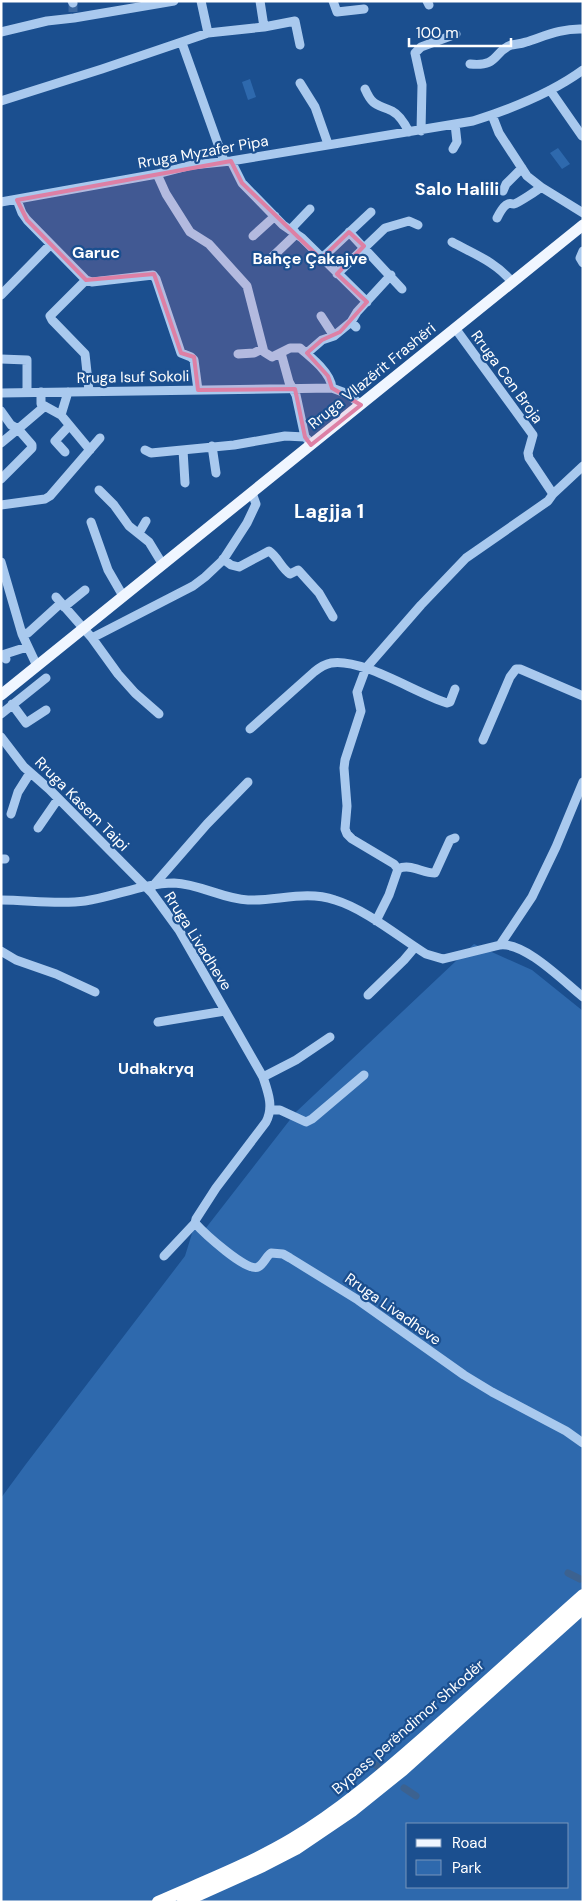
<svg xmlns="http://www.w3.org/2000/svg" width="584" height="1903" font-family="'DM Sans',sans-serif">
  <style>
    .green { fill: #2e69ad; fill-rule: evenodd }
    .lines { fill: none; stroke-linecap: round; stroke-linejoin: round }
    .canal { stroke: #3c6290; stroke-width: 7 }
    .minor-tunnel { stroke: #3d69a0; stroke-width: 9; stroke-dasharray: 9 4.5; stroke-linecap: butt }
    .minor { stroke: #a9c9ee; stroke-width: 9 }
    .major { stroke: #f0f6ff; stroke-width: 11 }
    .highway { stroke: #fff; stroke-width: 12 }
    .marked { fill: #dd80a5; fill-opacity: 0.2; stroke: #dd80a5; stroke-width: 4; stroke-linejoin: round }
    .labels { text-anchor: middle; stroke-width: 4.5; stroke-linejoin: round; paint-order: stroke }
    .street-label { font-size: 15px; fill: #fff; stroke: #1b4f8f }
    .neighbourhood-label { font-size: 16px; font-weight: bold; fill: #fff; stroke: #1b4f8f }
    .quarter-label { font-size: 18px; font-weight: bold; fill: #fff; stroke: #1b4f8f }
    .district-label { font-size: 20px; font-weight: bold; fill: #fff; stroke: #1b4f8f }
  </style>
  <rect width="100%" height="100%" fill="#1b4f8f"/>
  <path class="green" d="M250,79L256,97L248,100L242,82Z
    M558,148L570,164L562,169L550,153Z
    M474,944L532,970L583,1011V1902H1V1498L26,1464L185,1256L194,1227L202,1233L296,1112ZM408,1824H568V1887H408Z"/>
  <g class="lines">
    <path class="canal" d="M568,1573L580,1579
      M369,1760L377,1766
      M404,1788L416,1796"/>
    <path class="minor-tunnel" d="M73,3V12"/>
    <path class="minor" d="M72,1L73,3
      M201,1L208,33
      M260,1L264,27
      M333,1L337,12L364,9
      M427,1L429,5
      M1,32L47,21L74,18L174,1
      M182,43L224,161
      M470,64C499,67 493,52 511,45C516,44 521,44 526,42C545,36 562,28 583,29
      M300,83L315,107L328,144
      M365,89C373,107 377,104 392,111C400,115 405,124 409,132
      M550,90L582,136
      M1,101L102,69L208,33L264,27L295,21L300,45
      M492,115L499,133L527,176L541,187L583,213
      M421,131L422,85L415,53L421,47L456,34
      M453,149L457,142L455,124
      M231,161L242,183L283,225L302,238L367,302
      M157,174L166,194L190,232L209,244L247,286L264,352L272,357L290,348H300C311,357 331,373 332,388
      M503,191L506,184L522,168
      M17,200L22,213L27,220L86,280L92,282L153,275L156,279L181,353L191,357L194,360L198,390
      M1,202L157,174L192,165L231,161L473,121C508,110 553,92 583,70
      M497,218C499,214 502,208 506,205C511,202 509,204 514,204C518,203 538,190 541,187
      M290,230L310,209
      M349,232L402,289
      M253,236L275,216
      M452,242C474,254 496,262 512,282
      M583,251L580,258L583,263
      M321,259L371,212
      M269,260L294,236L295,232
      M337,274L385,228L409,221L418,225
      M86,280L50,316L52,320L85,354L89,391
      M1,295L50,245
      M321,316L334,336
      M356,327L351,322L357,312L391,275
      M455,328L533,435L528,453L529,458L553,494
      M281,353L289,382L296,395L305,437L308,440
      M307,353L322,340L334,336L351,322
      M238,354L254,353L262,349
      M1,359L27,360V392
      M41,392V404L61,415L90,450
      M1,393L332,388L348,394L361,405
      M1,411L11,425L18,429L45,406
      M61,415L68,392
      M1,443L18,429L32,445V448L1,479
      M212,446L216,473
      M145,450L151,453L234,445L285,436L305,437
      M183,450L185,483
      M65,452L55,441L69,426
      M99,490L114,505L129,526L149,542L163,565
      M1,505L45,499L50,496L100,438
      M91,522L108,570L123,596
      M139,533L146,521
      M223,559L231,565L239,567L269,551C278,557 281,568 290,574L298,570L300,572L319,593L333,617
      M1,562L22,634L37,666
      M56,597L92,638L118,674L135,693L159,714
      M64,607L85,590
      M22,634L28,633L61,603
      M92,638L193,586L205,577L223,560L247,523L256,504L252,493
      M6,659L2,655L27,647
      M12,704L26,723L46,710
      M1,714L46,678
      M250,729L314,672C319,668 325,664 331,663C363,658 415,693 447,703L450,702L455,689
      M1,737L24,767L49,789L152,893L179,930L263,1077C268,1092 274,1107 266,1122L216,1188L196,1219L195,1223L164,1256
      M483,740L510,677L516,669H520L583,696
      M11,814L18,792L30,773
      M38,828L58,799
      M1,859H5
      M398,869C410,863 422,873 435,873L450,840L455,838
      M153,886L207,824L248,782
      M1,900C28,900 59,905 85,901C114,897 144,883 174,883C200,884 223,899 248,900C277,901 306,890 335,900C365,909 399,937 426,954L443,959L500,945C525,942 563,981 583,997
      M376,921L389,895L398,869L394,864L352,839L347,834L345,829L347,806L344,768L345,760L361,711L357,692L366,668L421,605L466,558L548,501L553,494L583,466
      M500,945L532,897L556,847L583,782
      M1,951L16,960L56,974L95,992
      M368,995L404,960L415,947
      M158,1022L225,1011
      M263,1077L296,1060L330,1037
      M271,1110H280L306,1122L312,1119L364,1075
      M195,1223C203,1232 247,1273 258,1267C264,1264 266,1256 271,1253L283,1254L290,1258L358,1300L464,1375L492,1392L566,1431L583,1443"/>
    <path class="major" d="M1,695L583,225"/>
    <path class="highway" d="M158,1902C203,1882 250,1864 292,1839C339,1811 381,1775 422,1739C476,1692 529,1643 583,1595
      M183,1902L263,1866L296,1849L352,1811L403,1770L583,1608"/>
  </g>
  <path class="marked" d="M231,161L242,183L321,259L349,232L364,246L337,274L367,302L340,332L322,340L307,353L328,376L332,388L361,405L311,445L305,437L295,389L198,390L194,357L181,353L154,274L86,280L27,220L17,200Z"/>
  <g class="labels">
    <g class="street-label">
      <text transform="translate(203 152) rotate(-10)" y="5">Rruga Myzafer Pipa</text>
      <text transform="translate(372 376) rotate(-39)" y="5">Rruga Vllazërit Frashëri</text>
      <text transform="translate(133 377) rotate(-1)" y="5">Rruga Isuf Sokoli</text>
      <text transform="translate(507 377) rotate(54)" y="5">Rruga Cen Broja</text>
      <text transform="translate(82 804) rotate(45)" y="5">Rruga Kasem Taipi</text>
      <text transform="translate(198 941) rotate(58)" y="5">Rruga Livadheve</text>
      <text transform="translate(393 1309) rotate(35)" y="5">Rruga Livadheve</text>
      <text transform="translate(408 1727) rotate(-41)" y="5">Bypass perëndimor Shkodër</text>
    </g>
    <g class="neighbourhood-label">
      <text x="96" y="258">Garuc</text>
      <text x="310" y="264">Bahçe Çakajve</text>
      <text x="156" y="1074">Udhakryq</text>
    </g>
    <g class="quarter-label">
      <text x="457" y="195">Salo Halili</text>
    </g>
    <g class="district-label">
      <text x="329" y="518">Lagjja 1</text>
    </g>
  </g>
  <rect width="584" height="1903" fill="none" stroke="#ffffff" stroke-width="5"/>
  <rect x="406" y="1823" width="162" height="65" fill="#1b4f8f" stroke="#7695bc"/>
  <rect x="416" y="1839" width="25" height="8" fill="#f0f6ff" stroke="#7695bc"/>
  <text x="452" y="1848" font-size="15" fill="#ffffff">Road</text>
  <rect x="416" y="1860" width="25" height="15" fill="#2e69ad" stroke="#7695bc"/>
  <text x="452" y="1873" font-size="15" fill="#ffffff">Park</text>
  <path d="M409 38v8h102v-8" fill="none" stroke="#ffffff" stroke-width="2.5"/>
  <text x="416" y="38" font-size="15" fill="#ffffff" stroke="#1b4f8f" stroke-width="4" paint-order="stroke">100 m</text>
</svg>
